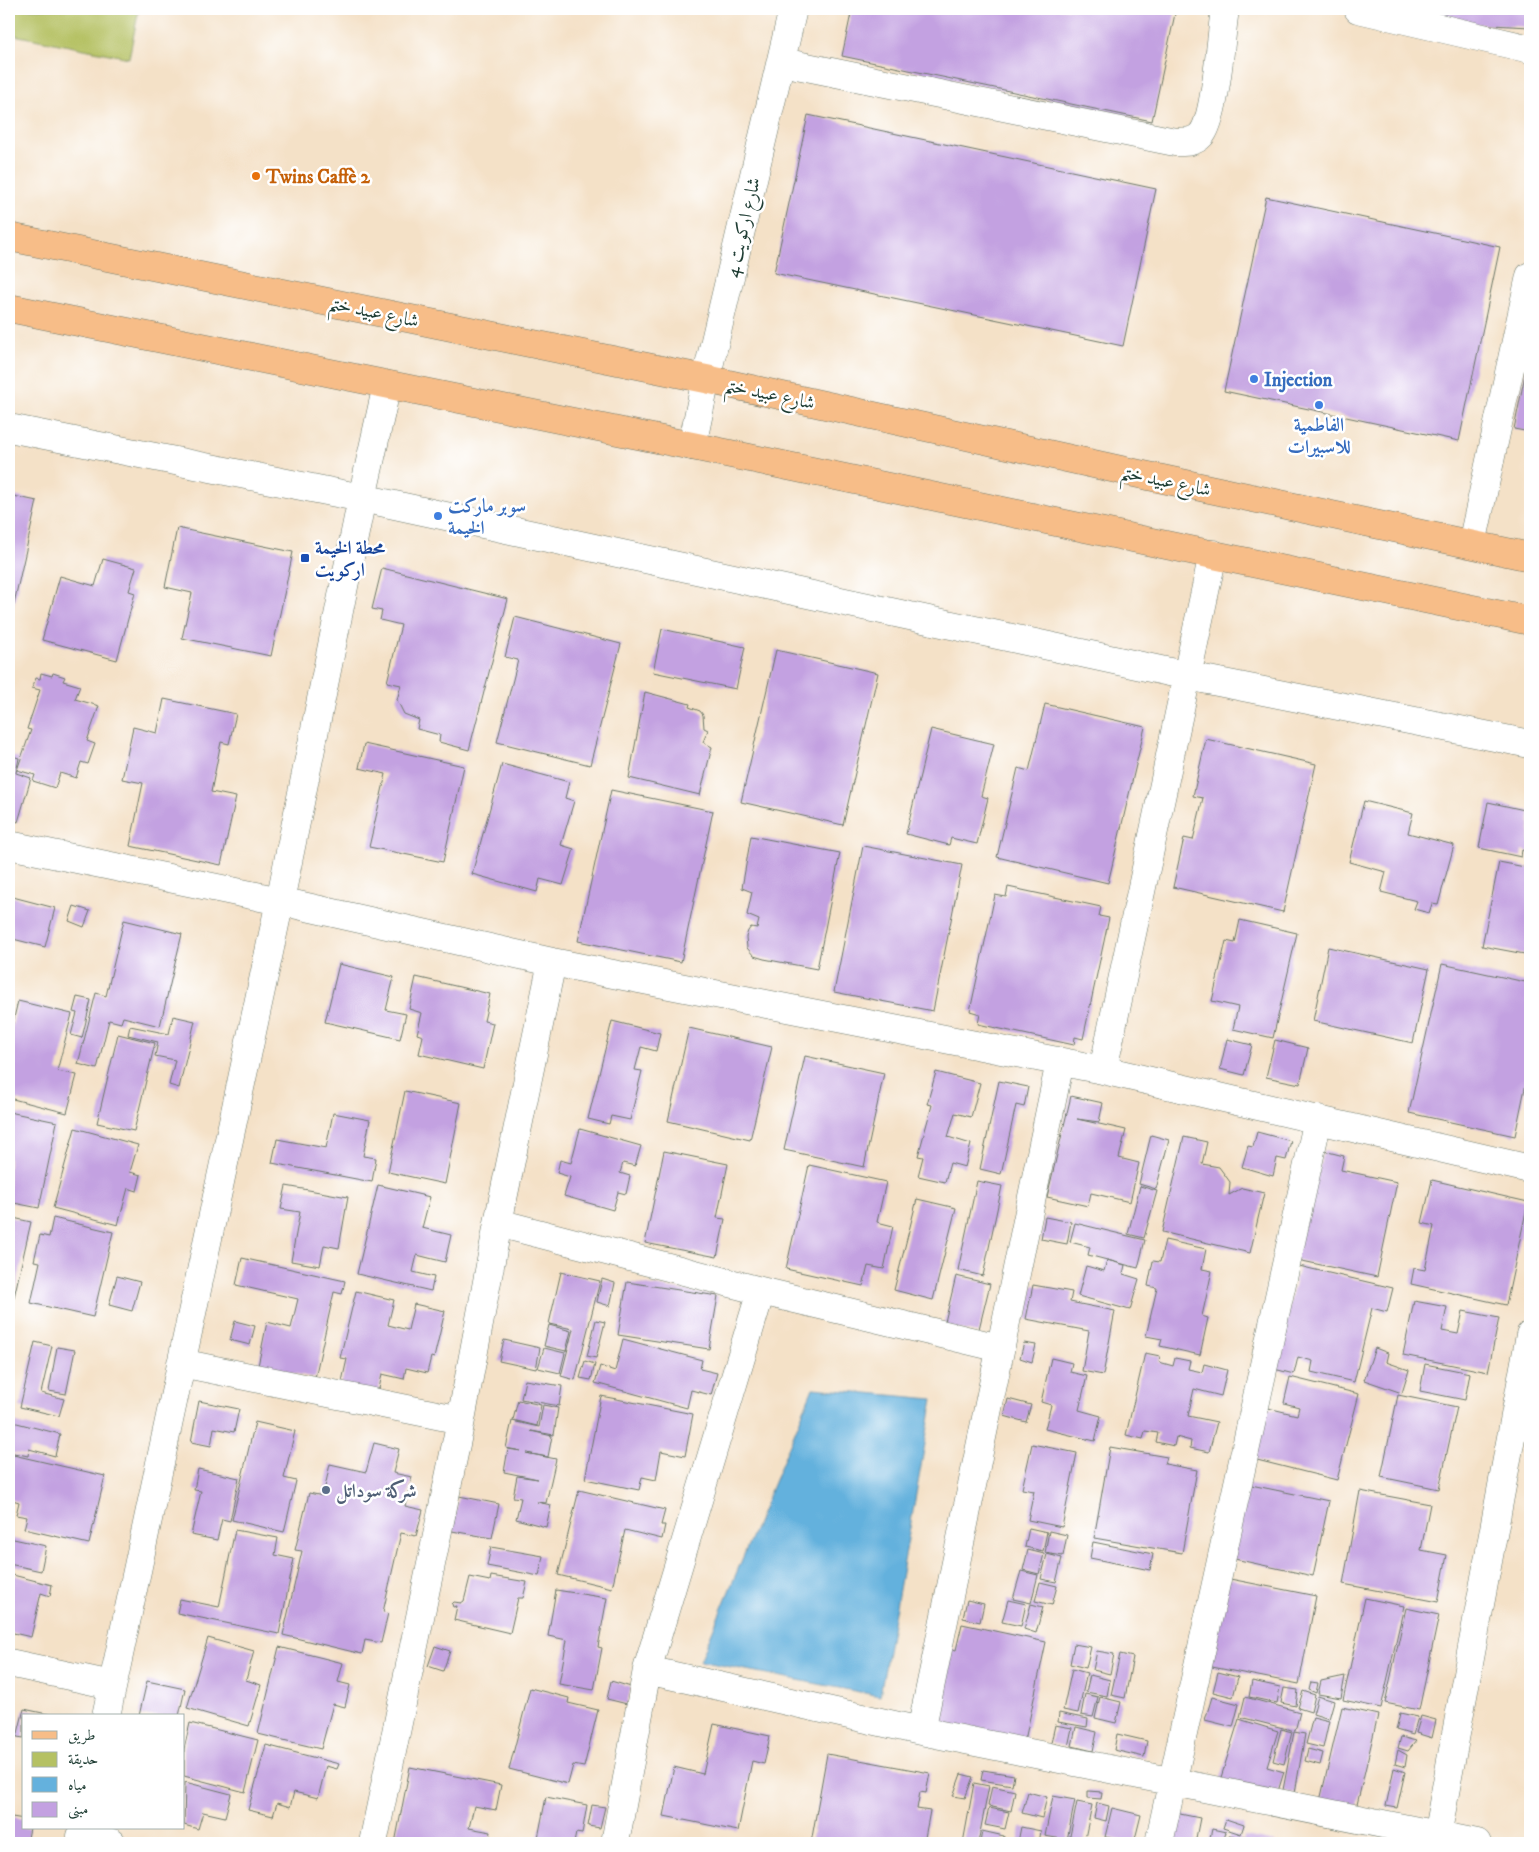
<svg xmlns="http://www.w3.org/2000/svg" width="1539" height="1852" font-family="'IM FELL DW Pica',Amiri,serif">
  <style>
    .green { fill: #b5c163; stroke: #6a7f4c }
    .water { fill: #64b1dd; stroke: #427788 }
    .building { fill: #c3a1e1 }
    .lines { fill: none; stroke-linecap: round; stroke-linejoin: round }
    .street-casing { stroke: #6a7667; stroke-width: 29 }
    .primary-casing { stroke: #6a7667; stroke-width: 29 }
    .street { stroke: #fff; stroke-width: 28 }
    .primary { stroke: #f7bd88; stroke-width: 28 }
    .food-dot { fill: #e8710a; stroke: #fff; stroke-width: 2 }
    .shop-dot { fill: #3f7fe0; stroke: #fff; stroke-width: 2 }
    .transit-dot { fill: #1a4fb4; stroke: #fff; stroke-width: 2 }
    .service-dot { fill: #5c6f8a; stroke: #fff; stroke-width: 2 }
    .labels { text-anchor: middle; stroke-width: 5; stroke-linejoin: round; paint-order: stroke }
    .food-label { font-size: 19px; font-weight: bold; fill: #c56008; stroke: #fff; text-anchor: start }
    .street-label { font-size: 19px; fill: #1f3d34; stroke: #fff }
    .shop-label { font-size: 19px; font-weight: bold; fill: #366cbe; stroke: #fff; text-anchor: start }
    .transit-label { font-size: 19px; font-weight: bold; fill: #164399; stroke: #fff; text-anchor: start }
    .service-label { font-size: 19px; font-weight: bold; fill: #4e5e75; stroke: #fff; text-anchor: start }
  </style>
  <rect width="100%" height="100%" fill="#fff"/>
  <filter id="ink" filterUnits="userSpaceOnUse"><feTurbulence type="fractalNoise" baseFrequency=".02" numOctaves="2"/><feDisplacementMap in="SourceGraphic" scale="10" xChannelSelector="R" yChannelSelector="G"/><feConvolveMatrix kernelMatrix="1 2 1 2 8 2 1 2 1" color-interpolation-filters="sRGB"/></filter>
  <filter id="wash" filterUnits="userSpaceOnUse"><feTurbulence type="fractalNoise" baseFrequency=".0096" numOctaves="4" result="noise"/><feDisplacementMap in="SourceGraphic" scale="20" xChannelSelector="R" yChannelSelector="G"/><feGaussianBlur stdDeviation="1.12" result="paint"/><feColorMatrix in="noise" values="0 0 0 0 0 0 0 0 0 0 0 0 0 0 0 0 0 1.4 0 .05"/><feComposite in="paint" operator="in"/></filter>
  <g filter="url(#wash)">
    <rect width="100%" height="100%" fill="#f4e1c7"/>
    <path class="green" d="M9,9H139L129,58L9,34Z"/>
    <path class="water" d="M813,1388L933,1399L880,1696L700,1661Z"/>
    <g id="blocks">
      <path class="building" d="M852,9H1176L1152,121L842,56Z
        M1392,9H1530V27L1453,23Z
        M808,115L1156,189L1123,346L774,273Z
        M1266,197L1500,247L1459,441L1224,391Z
        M1529,355H1530V432L1514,429Z
        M9,495L37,501L10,621H9Z
        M177,528L293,552L271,656L182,638L192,593L165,587Z
        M103,559L136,568L129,591L135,593L117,660L42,640L60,576L95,586Z
        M382,568L508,599L469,750L439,742L440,735L417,729L419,720L404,714L397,700L401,685L387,682L401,625L380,620L382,611L372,609Z
        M515,617L621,644L590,765L497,742L518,660L505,657Z
        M662,629L745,647L736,689L653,672Z
        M776,650L878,673L843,825L741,802Z
        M41,673L52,676L53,673L65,677L63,681L80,686L75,699L99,706L87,741L95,744L88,764L81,762L76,778L60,773L55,788L33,781L35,775L17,770L31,730L27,729L40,690L32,688L36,678L40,679Z
        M645,692L690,704L689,707L700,711L703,715L704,728L708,730L703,742L712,747L700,795L629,778Z
        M164,699L236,714L229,744L221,742L211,792L236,797L221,865L130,846L143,783L122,779L133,727L157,733Z
        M1045,704L1145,727L1108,883L997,857L1018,768L1029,771Z
        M931,729L994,744L981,796L988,798L977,844L951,838L949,845L906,834Z
        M1206,739L1316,764L1283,912L1173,887L1184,838L1193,840L1203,798L1193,796Z
        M364,744L464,766L443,862L369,847L386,774L359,768Z
        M9,755L19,758L16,773L31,778L18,822L9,819Z
        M502,764L569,782L565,798L574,801L561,845L574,849L563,885L540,879L537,892L472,874Z
        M611,790L713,811L681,962L578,941Z
        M1364,801L1413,813L1408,833L1454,845L1438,905L1432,904L1429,913L1414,909L1417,901L1381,892L1386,872L1349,862Z
        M1488,802L1529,811L1530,852L1522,850L1521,857L1479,848Z
        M751,836L840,853L817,969L764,959L754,956L747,948L746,937L748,931L751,927L757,928L759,920L747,915L752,892L742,888Z
        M863,846L962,865L933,1011L834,992Z
        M1499,862L1530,868V955L1482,946Z
        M1008,887L1101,907L1099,916L1109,918L1083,1039L1075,1037L1074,1045L978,1024L980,1014L970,1011L995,895L1006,897Z
        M9,896L55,908L45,947L9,938Z
        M74,906L90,911L84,927L69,921Z
        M124,920L182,934L160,1026L123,1017L121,1023L109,1020L97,1069L78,1064L96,993L106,996Z
        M1240,920L1297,933L1273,1038L1233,1029L1238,1007L1212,1001L1226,941L1235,943Z
        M1328,947L1429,969L1413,1043L1313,1021Z
        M339,964L394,977L386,1010L406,1014L400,1039L325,1022Z
        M1442,964L1530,983V1064L1515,1136L1409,1113Z
        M416,977L490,994L484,1021L493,1023L483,1069L419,1054L423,1036L417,1034L422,1013L409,1009Z
        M77,997L91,1000L82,1038L71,1035L77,1013L73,1012Z
        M18,1001L72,1014L57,1071L77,1075L67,1113L9,1098V1039Z
        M173,1016L195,1021L179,1088L169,1085L175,1060L155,1056L158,1042L128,1035L130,1026L169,1034Z
        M612,1021L660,1033L656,1051L641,1047L635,1070L642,1071L630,1120L611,1116L609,1124L588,1119Z
        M689,1028L772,1047L750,1140L668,1121Z
        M118,1034L155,1043L134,1131L97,1123Z
        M1227,1039L1252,1045L1244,1075L1220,1069Z
        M1275,1040L1308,1048L1300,1084L1266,1077Z
        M805,1056L884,1073L864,1167L784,1150Z
        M936,1072L980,1083L971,1117L955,1113L948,1137L971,1144L965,1167L950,1163L945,1182L918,1176L923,1157L918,1156L932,1105L927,1104Z
        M999,1081L1028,1087L1024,1107L1016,1105L1001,1174L980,1169Z
        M405,1091L461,1103L445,1184L388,1172Z
        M1071,1096L1103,1103L1099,1122L1077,1119L1126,1130L1119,1158L1139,1163L1130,1202L1091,1193L1088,1206L1047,1197Z
        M9,1112L57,1122L39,1208L9,1202Z
        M333,1113L370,1120L363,1156L376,1158L372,1182L272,1163L277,1139L326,1148Z
        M75,1128L138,1145L130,1172L141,1175L137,1191L128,1188L118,1225L53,1208Z
        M580,1129L641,1146L635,1166L623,1163L620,1173L630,1176L626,1194L618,1192L613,1210L564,1196L570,1177L557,1173L560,1160L571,1163Z
        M1257,1132L1291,1141L1286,1160L1277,1158L1273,1176L1242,1167L1248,1146L1253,1147Z
        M1151,1135L1169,1140L1156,1189L1139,1184Z
        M1184,1137L1207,1142L1202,1164L1219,1167L1230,1182L1229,1195L1242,1188L1264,1193L1250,1253L1162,1232Z
        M664,1151L728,1164L717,1218L725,1219L717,1257L645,1243Z
        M1324,1151L1344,1156L1341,1170L1397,1182L1377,1277L1293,1259Z
        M809,1165L886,1182L877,1222L893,1226L884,1269L868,1266L863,1286L786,1269Z
        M1432,1180L1528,1202L1506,1305L1411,1284L1414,1268L1425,1270L1434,1226L1422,1223Z
        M977,1181L1002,1186L983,1276L958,1270Z
        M378,1185L430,1197L422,1228L451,1235L445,1262L417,1255L413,1272L434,1277L431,1291L357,1274Z
        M286,1186L348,1197L339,1248L324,1245L320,1266L291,1261L300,1212L281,1209Z
        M1140,1186L1157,1191L1144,1238L1128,1234Z
        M917,1199L956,1208L933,1300L894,1290Z
        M9,1217L31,1222L12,1306L9,1305Z
        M1045,1217L1071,1222L1067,1244L1041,1239Z
        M53,1218L113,1232L93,1317L31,1303L40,1262L34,1261L40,1235L49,1237Z
        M1075,1223L1145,1240L1138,1268L1088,1255L1090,1247L1070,1242Z
        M1165,1240L1206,1249L1202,1269L1212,1271L1202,1316L1208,1318L1200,1355L1160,1346L1162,1339L1146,1336L1157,1288L1148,1286L1153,1261L1160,1262Z
        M242,1258L345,1281L342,1294L334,1292L315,1378L258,1366L267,1322L291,1328L298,1299L236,1285Z
        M1107,1260L1125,1265L1123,1274L1139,1279L1130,1310L1078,1296L1086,1266L1104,1271Z
        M1299,1266L1393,1288L1387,1312L1372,1308L1354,1382L1311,1372L1313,1361L1298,1357L1294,1374L1274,1369Z
        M561,1272L600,1281L575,1380L561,1376L573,1329L549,1324Z
        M117,1276L140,1282L132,1311L109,1305Z
        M956,1276L990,1284L978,1333L944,1326Z
        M602,1279L615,1283L610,1306L597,1302Z
        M627,1282L718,1296L709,1349L618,1335Z
        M1033,1285L1072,1292L1070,1302L1115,1311L1103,1375L1082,1371L1089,1331L1026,1319Z
        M356,1291L394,1300L388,1325L408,1330L414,1304L445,1311L434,1358L431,1357L427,1373L406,1368L404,1379L382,1374L378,1394L341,1386L347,1359L340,1358Z
        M1414,1301L1447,1307L1442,1331L1458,1334L1463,1311L1499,1318L1488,1372L1403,1355Z
        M596,1320L605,1322L596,1358L587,1356Z
        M235,1321L255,1326L250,1345L230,1340Z
        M549,1325L571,1331L566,1351L544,1346Z
        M623,1339L702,1360L700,1369L717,1373L711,1395L691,1390L687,1408L595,1383L600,1366L615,1371Z
        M504,1340L540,1348L536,1369L499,1361Z
        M35,1342L52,1346L41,1393L64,1399L59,1416L20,1407Z
        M1024,1343L1036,1345L1032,1362L1020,1358Z
        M57,1347L75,1350L66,1394L49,1391Z
        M544,1348L565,1353L560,1373L538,1368Z
        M1375,1348L1388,1353L1386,1362L1409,1370L1402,1393L1364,1380Z
        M1145,1353L1160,1356L1159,1362L1173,1366L1175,1358L1190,1361L1188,1369L1202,1372L1204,1364L1227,1370L1221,1396L1194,1389L1188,1416L1217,1422L1209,1452L1190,1448L1191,1441L1176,1437L1174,1446L1156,1442L1158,1433L1145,1431L1143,1439L1126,1435Z
        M1051,1358L1072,1363L1070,1372L1087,1376L1079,1410L1101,1416L1095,1441L1045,1429L1051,1405L1041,1402Z
        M585,1361L595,1364L591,1380L580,1378Z
        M1425,1364L1470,1373L1465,1400L1420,1391Z
        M1290,1377L1359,1394L1337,1480L1249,1458L1268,1408L1297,1415L1299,1407L1284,1403Z
        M525,1380L562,1386L559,1406L521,1399Z
        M1398,1395L1457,1407L1439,1489L1381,1477Z
        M601,1396L693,1414L685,1456L661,1451L656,1480L642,1477L639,1490L585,1479Z
        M1008,1399L1031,1405L1026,1422L1004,1416Z
        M518,1400L541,1405L537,1426L513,1420Z
        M199,1401L239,1409L234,1432L214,1428L211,1446L191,1442Z
        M543,1405L558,1408L554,1435L531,1431L552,1436L548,1457L526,1453L556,1459L546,1503L537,1502L551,1505L546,1527L516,1519L521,1498L513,1497L517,1476L538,1479L504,1472L508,1449L521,1451L506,1448L512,1421L539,1427Z
        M9,1421L60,1434L55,1456L29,1449L28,1456L9,1452Z
        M255,1422L295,1431L284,1478L296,1481L284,1532L232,1520Z
        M374,1443L399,1449L393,1473L412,1477L405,1506L423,1510L416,1536L401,1533L383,1612L388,1613L381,1643L365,1640L362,1654L283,1635L302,1551L295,1550L309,1493L323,1496L330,1464L366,1472Z
        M1032,1444L1077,1453L1062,1527L1028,1520L1034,1491L1022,1489Z
        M1110,1447L1167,1457L1165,1464L1197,1470L1182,1553L1094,1538Z
        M9,1454L105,1476L89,1544L24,1529L27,1517L16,1515L19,1502L9,1499Z
        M198,1469L239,1478L230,1521L222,1519L217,1540L191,1535L201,1491L194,1490Z
        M1246,1484L1329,1501L1313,1576L1230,1558Z
        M579,1490L665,1510L661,1525H665L662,1539L625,1530L612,1588L558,1575Z
        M1360,1491L1430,1504L1421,1550L1447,1555L1438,1602L1343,1584Z
        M459,1496L499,1504L492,1538L452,1531Z
        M1029,1528L1047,1532L1043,1551L1025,1547Z
        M235,1530L278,1538L275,1555L294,1559L279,1634L177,1613L180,1599L219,1607Z
        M1049,1531L1067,1535L1063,1556L1045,1553Z
        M9,1538L46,1546L41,1571L9,1564Z
        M1093,1542L1153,1554L1150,1570L1090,1558Z
        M491,1547L543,1556L539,1576L487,1566Z
        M1028,1550L1044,1554L1039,1574L1023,1570Z
        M1047,1554L1062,1558L1056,1582L1041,1579Z
        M1021,1571L1038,1575L1031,1603L1013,1599Z
        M9,1574L52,1585L50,1596L41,1593L31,1637L9,1632Z
        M491,1576L527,1582L523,1598H518L510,1633L454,1620L457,1606L453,1607L452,1604L454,1602L461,1603L464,1601L470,1577L490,1581Z
        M1225,1578L1316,1596L1299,1684L1207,1666Z
        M1040,1582L1057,1586L1052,1605L1035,1601Z
        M556,1590L607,1598L598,1647L602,1648L594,1690L559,1684L567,1640L548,1636Z
        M1365,1598L1404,1606L1381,1708L1343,1700Z
        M967,1600L984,1604L980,1622L963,1618Z
        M1008,1600L1026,1604L1021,1626L1002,1622Z
        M1031,1604L1043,1607L1036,1633L1024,1629Z
        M1406,1608L1439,1615L1419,1710L1385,1703Z
        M962,1624L1046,1642L1024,1745L931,1725L948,1648L956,1650Z
        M208,1638L254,1651L246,1680L261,1685L249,1726L187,1708Z
        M1074,1644L1091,1647L1086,1668L1070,1664Z
        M435,1646L450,1651L443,1671L428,1666Z
        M279,1647L343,1663L338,1682L350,1685L345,1707L333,1704L321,1749L258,1734Z
        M1097,1651L1114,1654L1110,1674L1093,1670Z
        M1120,1654L1133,1657L1125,1698L1111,1695Z
        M1072,1669L1087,1673L1078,1713L1063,1710Z
        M1218,1672L1238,1677L1233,1697L1213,1692Z
        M1090,1675L1110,1680L1107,1696L1086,1692Z
        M1345,1676L1341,1698L1318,1694L1321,1681Z
        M147,1681L185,1689L179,1716H139Z
        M611,1681L631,1687L627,1704L607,1699Z
        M1252,1681L1280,1687L1277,1703L1249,1697Z
        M1311,1682L1318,1683L1316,1693L1309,1690Z
        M530,1688L569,1698L568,1703L598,1710L584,1767L573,1765L568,1784L509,1769Z
        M1284,1688L1298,1690L1296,1706L1281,1703Z
        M1303,1691L1315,1695L1311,1712L1298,1708Z
        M1085,1694L1098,1697L1093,1717L1081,1715Z
        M1318,1696L1334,1701L1329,1719L1313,1714Z
        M1100,1697L1121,1702L1116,1723L1095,1718Z
        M1212,1697L1239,1704L1233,1727L1205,1720Z
        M1245,1697L1300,1712L1295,1731L1240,1717Z
        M1342,1707L1378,1715L1356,1809L1320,1801Z
        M24,1709L52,1715L24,1716V1738L17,1737Z
        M1059,1713L1088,1719L1087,1727L1058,1722Z
        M1400,1713L1418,1717L1413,1735L1396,1730Z
        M1421,1716L1436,1720L1432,1738L1416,1733Z
        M1313,1717L1329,1721L1323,1748L1306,1744Z
        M1239,1719L1278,1731L1267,1767L1284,1772L1275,1801L1219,1784Z
        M190,1723L258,1740L245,1792L184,1776V1749Z
        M714,1724L770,1736L764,1764L752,1761L738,1831L664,1816L674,1767L703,1774Z
        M1055,1725L1072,1728L1068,1747L1051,1743Z
        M1076,1727L1097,1732L1093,1751L1072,1746Z
        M1281,1729L1292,1732L1284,1764L1273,1761Z
        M1294,1732L1305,1734L1295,1793L1283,1790Z
        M1117,1734L1147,1741L1144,1757L1114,1750Z
        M1401,1737L1416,1741L1408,1751L1398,1748Z
        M266,1745L339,1764L337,1769L326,1766L318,1798L294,1792L290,1807L277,1803L273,1816L248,1810Z
        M1308,1749L1323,1753L1320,1765L1305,1761Z
        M1398,1750L1407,1755L1405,1767L1395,1764Z
        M827,1754L930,1773L926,1793L920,1792L917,1809L930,1811L924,1843H811Z
        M410,1767L501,1785L496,1810L474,1806L469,1828L491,1832L489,1843H395Z
        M1394,1768L1405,1772L1397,1808L1386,1806Z
        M983,1770L1014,1775L1012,1785L981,1780Z
        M961,1774L973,1777L965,1798L953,1796Z
        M185,1782L231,1794L225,1817L203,1812L198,1829L184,1825Z
        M974,1783L989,1786L978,1843H963Z
        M992,1786L1015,1791L1011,1811L988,1806Z
        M1088,1791L1102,1792L1101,1799L1088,1798Z
        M1028,1792L1047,1797L1042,1818L1022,1813Z
        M1053,1796L1075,1800L1067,1840L1045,1836Z
        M546,1797L587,1805L582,1834L576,1833L574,1843H537Z
        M1077,1802L1092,1805L1084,1843L1069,1841Z
        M1097,1803L1109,1806L1106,1821L1094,1818Z
        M592,1805L605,1807L600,1828L588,1826Z
        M989,1808L1009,1812L1005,1829L985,1825Z
        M1112,1808L1141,1815L1134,1843L1105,1837Z
        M1175,1813L1200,1818L1195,1843H1170Z
        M12,1817L24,1819V1828H30L27,1843H9V1831Z
        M1226,1819L1244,1825L1241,1834L1223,1828Z
        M1021,1827L1041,1831L1039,1843L1018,1842Z
        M1212,1829L1226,1832L1223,1843H1209Z
        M982,1831L1004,1836L1002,1843H980Z
        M1229,1835L1240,1837L1239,1843H1228Z
        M1244,1836L1275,1842V1843H1242Z"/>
    </g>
  </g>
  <g filter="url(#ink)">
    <use href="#blocks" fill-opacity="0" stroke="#6a7667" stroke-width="1"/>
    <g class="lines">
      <g class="street-casing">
        <path id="street" d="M1358,9L1530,49
          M782,62L1175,142C1184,142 1194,143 1201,135C1216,119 1221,34 1225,9
          M9,428L362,498L1188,676L1530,744
          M692,446L706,379L793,9
          M1472,544L1530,276
          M9,845L280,901L552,962L1103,1070L1530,1169
          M1103,1070L1213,554
          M498,1223L761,1291L1000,1348
          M181,1363L461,1420
          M9,1663L112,1685
          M647,1670L921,1731L1477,1843
          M106,1716L280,901L362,498L387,385
          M921,1731L1060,1062
          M81,1836L112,1843
          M1437,1836L1530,1335
          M373,1843L461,1420L498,1223L552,962
          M615,1843L647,1670L761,1291
          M1159,1843L1318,1119"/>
      </g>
      <g class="primary-casing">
        <path id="primary" d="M9,237L706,379L1139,474L1530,557
          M9,308L692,446L1530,621"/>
      </g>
      <use href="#street" class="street"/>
      <use href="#primary" class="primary"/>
    </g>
  </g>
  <circle class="food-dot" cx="256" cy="176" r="5"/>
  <g class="shop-dot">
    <circle cx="1254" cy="379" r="5"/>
    <circle cx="1319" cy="405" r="5"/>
    <circle cx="438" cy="516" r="5"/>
  </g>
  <rect class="transit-dot" x="300" y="553" width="10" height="10" rx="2.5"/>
  <circle class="service-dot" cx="326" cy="1490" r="5"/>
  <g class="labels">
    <g class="food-label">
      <text x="266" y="183">Twins Caffè 2</text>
    </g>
    <g class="street-label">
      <text transform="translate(742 227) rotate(-77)" y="7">شارع اركويت 4</text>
      <text transform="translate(374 311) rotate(12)" y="7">شارع عبيد ختم</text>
      <text transform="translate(770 393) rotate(12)" y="7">شارع عبيد ختم</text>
      <text transform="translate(1166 480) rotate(12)" y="7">شارع عبيد ختم</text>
    </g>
    <g class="shop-label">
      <text x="1264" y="386">Injection</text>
      <text x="1319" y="431" text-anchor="middle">الفاطمية<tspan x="1319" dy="22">للاسبيرات</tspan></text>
      <text x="448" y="512">سوبر ماركت<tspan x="448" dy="22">الخيمة</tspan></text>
    </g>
    <g class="transit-label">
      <text x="315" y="554">محطة الخيمة<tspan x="315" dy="22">اركويت</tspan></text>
    </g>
    <g class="service-label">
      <text x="336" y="1497">شركة سوداتل</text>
    </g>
  </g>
  <rect width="1539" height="1852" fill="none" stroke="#fff" stroke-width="30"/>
  <rect x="22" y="1714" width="162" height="115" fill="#ffffff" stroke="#a5b1ae"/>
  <rect x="32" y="1731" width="25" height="8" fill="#f7bd88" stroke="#a5b1ae"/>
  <text x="68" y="1740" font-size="15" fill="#1f3d34">طريق</text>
  <rect x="32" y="1752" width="25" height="15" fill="#b5c163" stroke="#a5b1ae"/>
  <text x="68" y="1764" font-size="15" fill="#1f3d34">حديقة</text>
  <rect x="32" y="1777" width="25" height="15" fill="#64b1dd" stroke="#a5b1ae"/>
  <text x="68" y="1790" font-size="15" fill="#1f3d34">مياه</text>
  <rect x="32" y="1802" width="25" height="15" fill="#c3a1e1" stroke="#a5b1ae"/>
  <text x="68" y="1814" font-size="15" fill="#1f3d34">مبنى</text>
</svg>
